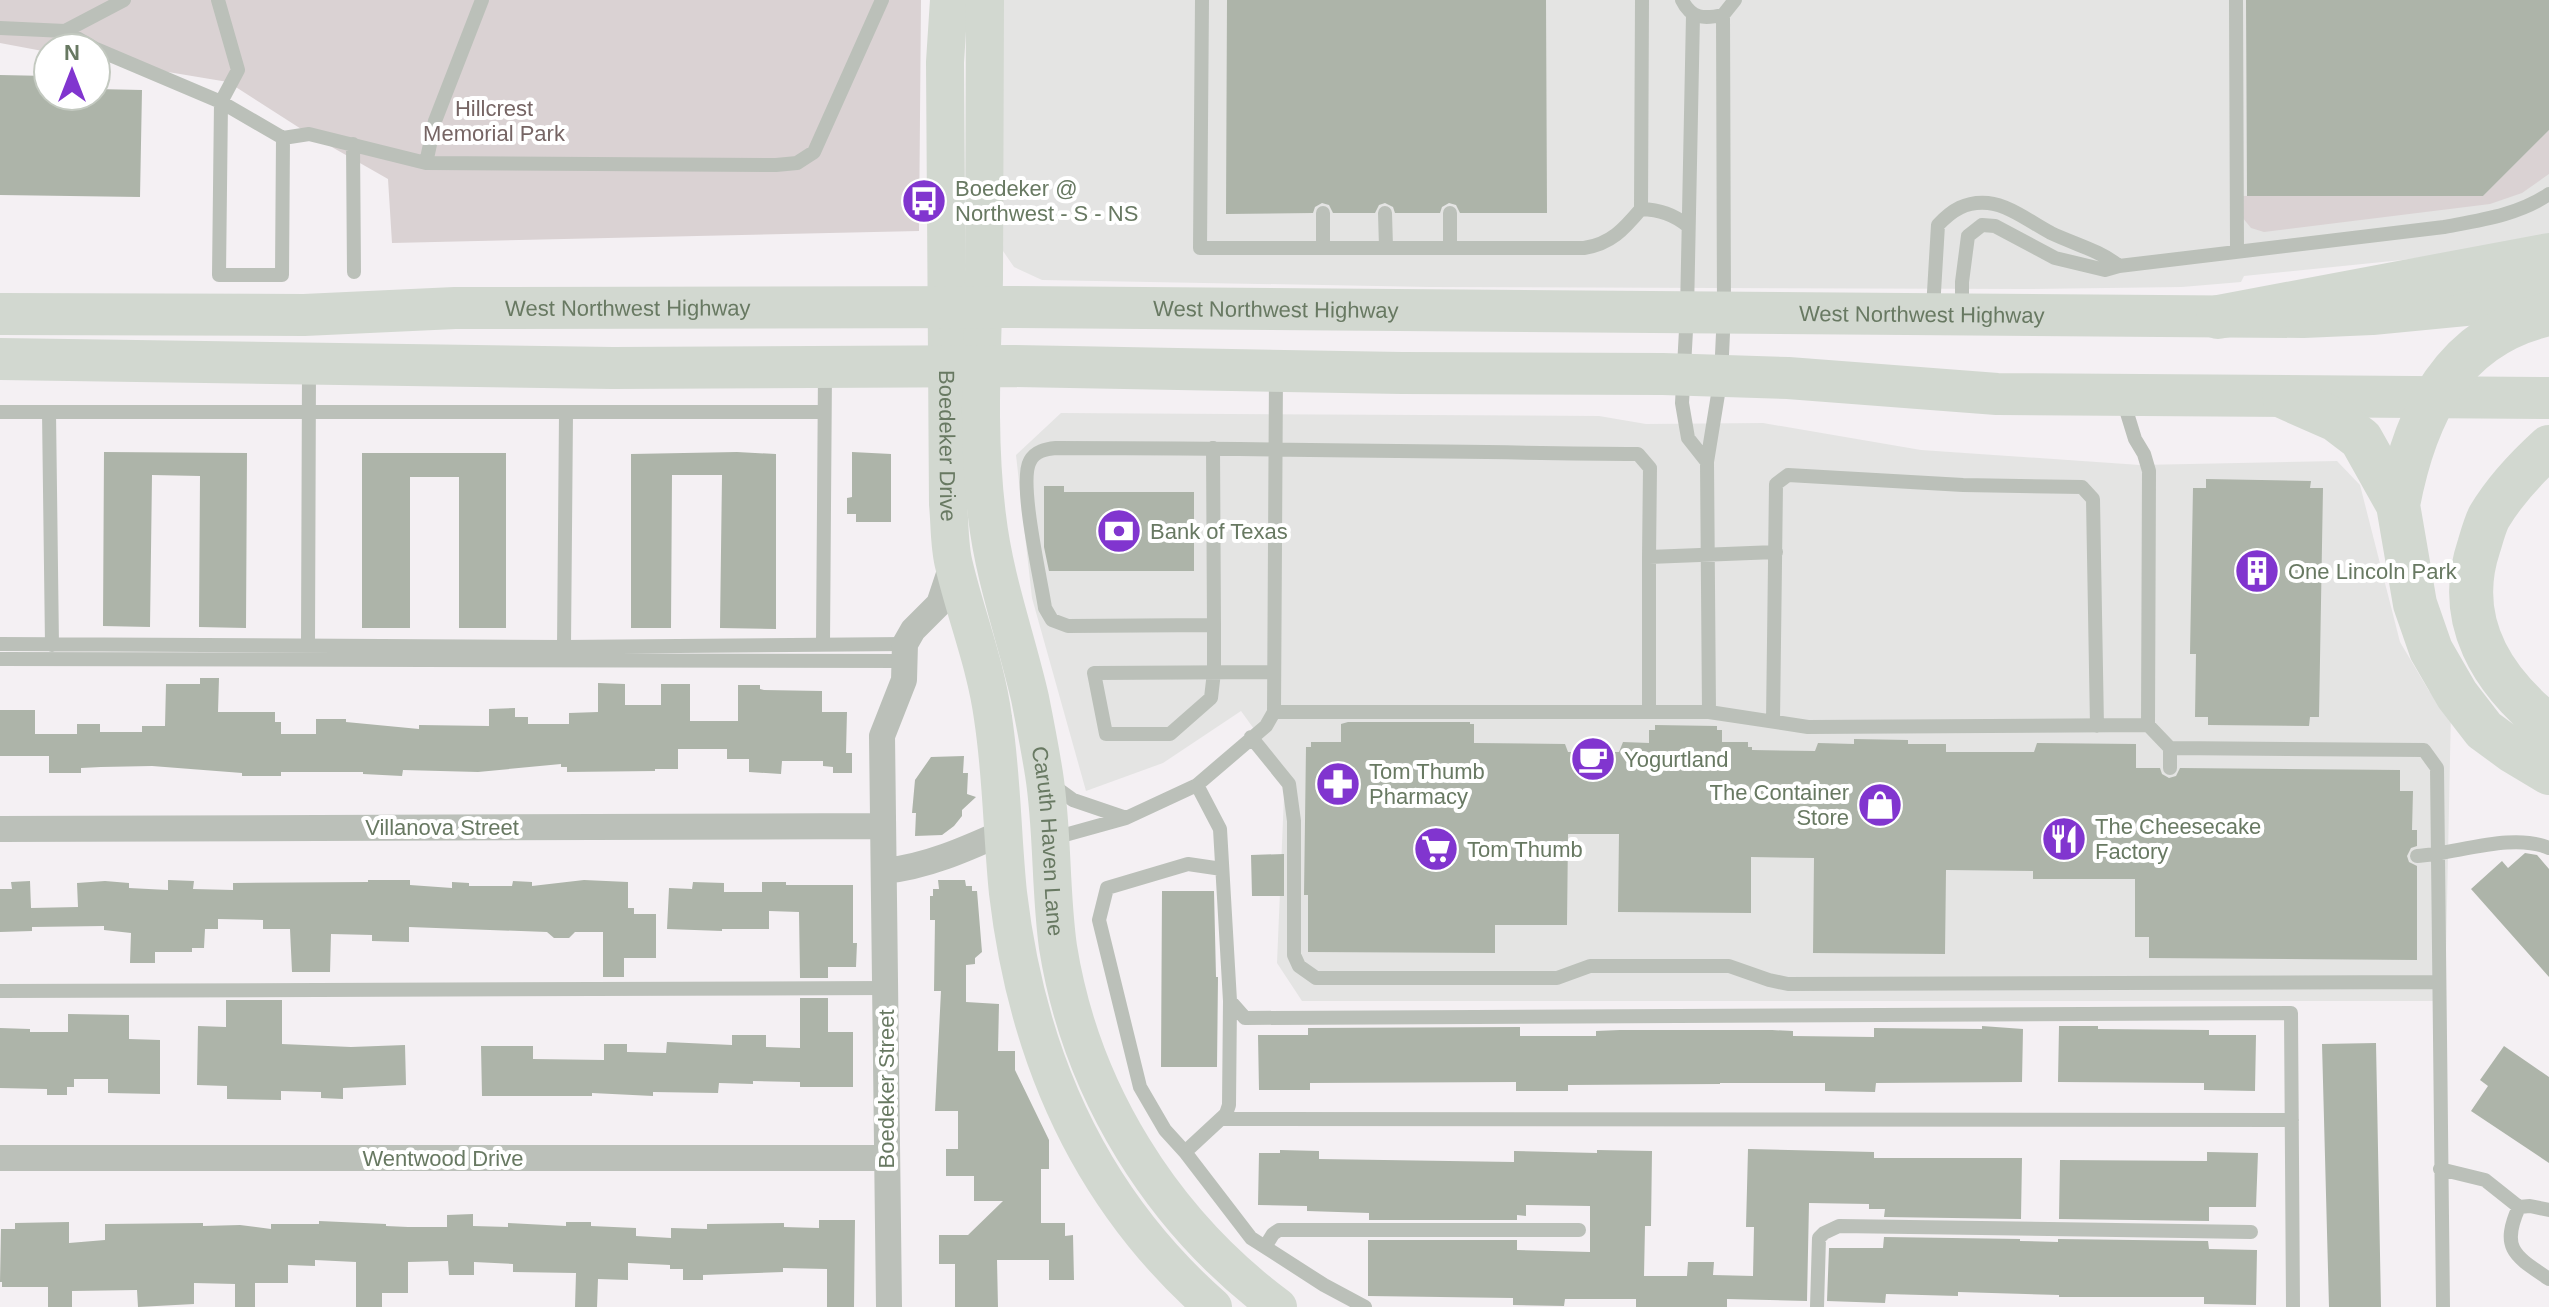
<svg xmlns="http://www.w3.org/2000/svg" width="2549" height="1307" font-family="Arial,sans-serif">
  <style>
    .built { fill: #e4e4e3 }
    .green { fill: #dad2d3 }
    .building { fill: #adb4a9 }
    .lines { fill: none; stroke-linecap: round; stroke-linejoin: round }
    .service { stroke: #bbc0b9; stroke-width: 14 }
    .minor { stroke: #bbc0b9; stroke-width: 26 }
    .secondary { stroke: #d2d8d0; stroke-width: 38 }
    .primary { stroke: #d2d8d0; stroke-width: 42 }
    .motorway { stroke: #d2d8d0; stroke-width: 44 }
    .labels { text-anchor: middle; stroke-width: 8; stroke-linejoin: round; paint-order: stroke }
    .park-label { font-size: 22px; fill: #766564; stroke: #fff }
    .poi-label { font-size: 22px; fill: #687962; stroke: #fff; text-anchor: start }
    .street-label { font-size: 22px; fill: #687962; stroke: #fff }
  </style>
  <rect width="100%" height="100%" fill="#f4f0f3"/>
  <path class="built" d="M1000,0H2549V236L2501,246L2402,260L2244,276L2241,282L2182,287L2025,289L1430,287L1042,280L1014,267L1003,251Z
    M1061,413L1599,416L1646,424L1763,423L1921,450L2140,465L2337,461L2360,485L2400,642L2429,691L2451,710L2445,1001H1302L1277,963L1285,772L1241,711L1163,763L1086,791L1032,598L1016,455Z"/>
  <path class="green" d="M0,0H921L919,231L392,243L388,179L309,134L228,82L96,60V48H48V52L0,43Z
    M2549,130V174L2522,193L2490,204L2264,232L2251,228L2242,217V196H2483Z"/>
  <path class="building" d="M1227,0H1546L1547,213H1460L1456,205L1449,203L1442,207L1440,213H1395L1393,207L1385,203L1379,205L1375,213H1333L1329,205L1322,203L1315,207L1313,213L1226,214Z
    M2246,0H2549V130L2483,196H2247Z
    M0,75L48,76V96H96V89L142,90L140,197L0,195Z
    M104,452L247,453L246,628L199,627L200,476L152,475L150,627L103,626Z
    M737,452L776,454V629L720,628L722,475H672L671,628H631V454Z
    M852,452L891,454V522H856V514H847V498L852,497Z
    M362,453H506V628H459V477H410V628H362Z
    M2206,479L2311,481L2310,488H2323L2319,717H2310L2309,726L2208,725V717H2195L2196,654H2190L2193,488H2206Z
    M1044,486H1064V492H1194V571H1049L1044,547Z
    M200,678H219L218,712H275V722H281V734H316V719H346V722L419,729V725L489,726V709L515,708V717H528V724H569V713L598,712V683L625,684V705H661V684H690V721H738V685H760V689L764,690L822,691V712H847L846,753H852V773H833V767L823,766V761H782L781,774L749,772V759H727V749H678V769H655V771L567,772V767H561V764L478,772L403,770L402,776L363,774V772H281V776H242V773L152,766L101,767L81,768V773H49V756H0V710H35V734H77V724H100V732H142V726H165L166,684H200Z
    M1348,722H1470V724H1474V743L1565,744L1568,752H1619L1623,742L1649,743V730H1655V725L1717,726V730H1722V742H1748V747H1752V750L1815,751L1818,743L1854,744V739L1908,740V744H1946V752H2034L2037,743L2136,744V768H2160L2162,774L2169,778L2176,776L2180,768L2400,770V791H2413L2412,830H2417V846L2411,848L2407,856L2409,862L2417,866V960L2149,958V937H2135V879H2033V871L1946,870L1945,954L1813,953L1814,858L1751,857V913L1618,912L1619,834H1568L1567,925H1495V953L1308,952V895H1304L1306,747H1311V742H1341V724Z
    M964,756L963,773H968L967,794L976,797L962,810V816L954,826L942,835L915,836L916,813H912L915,780L931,757Z
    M2525,853L2537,855L2549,869V977L2471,889L2502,861L2508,868Z
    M1284,854V896H1252L1251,855Z
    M168,880L194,881L193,889L233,890V883L368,882V880H410V885L452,888V882L469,883V886H512L513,881L532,882V886L584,880L628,882V908H634V914H656V958H624V977H603V932H575L569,938H554L547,932L409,927V942L372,941V935L331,934L330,972H292L290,929H263V920L218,919V929H205L204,948H192V952H155V963H130L131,933L104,930V926L32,927V931L0,932V889H12L11,882L30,881L31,908L78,907L77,883L105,881L129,883V888L168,890Z
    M938,880H965L966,886H972V891H977L982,952L975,958V964L966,965V1002L999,1004L998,1051H1015V1070L1049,1140V1169H1041V1223H1065V1236L1073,1235L1074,1280H1049V1260H997L998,1307H955V1264H939V1235H968L1003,1201H974V1176H946V1149H958V1111H935L941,991H934L935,920H930V896H933V889H939Z
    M693,882L724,883V892H762V882H786V885H853V943H857L856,967H828V978H800L799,912L769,911V929H722V931L667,929L669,888L692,889Z
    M1162,891H1214L1216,977H1218L1217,1067H1161Z
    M800,998H828V1032H853V1087H800V1082L753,1081V1084L719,1083L718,1093L653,1092V1096L592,1093V1096H482L481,1046H533V1059L604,1060V1044H627V1052L666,1053L667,1042L732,1045V1035H766V1047L800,1048Z
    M226,1000H282V1044L351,1047L405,1045L406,1085L343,1088V1099L321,1098V1092L281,1091V1100L227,1099V1086L197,1085L198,1026L226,1027Z
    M68,1014L129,1015V1039L160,1040V1094L108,1093V1079H74V1087H67V1095H47V1089L0,1088V1028L30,1029V1032H68Z
    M1982,1026L2023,1029L2022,1082L1876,1083L1875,1092L1825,1091V1083H1720V1084L1568,1085V1091H1516V1082L1310,1083V1090H1259L1258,1035H1308V1028L1520,1027V1036H1596V1031L1620,1030H1772L1793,1031V1036L1874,1037V1028L1982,1029Z
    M2059,1026H2098V1029L2209,1030V1035H2256L2255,1091L2204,1090V1083L2058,1082Z
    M2376,1043L2381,1307H2329L2322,1044Z
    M2504,1046L2549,1077V1163L2471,1111L2488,1086L2480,1080Z
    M1748,1149L1874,1152V1158H2022L2021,1219L1884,1217L1885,1209H1869V1204L1809,1203L1807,1301L1727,1299V1307H1636V1299H1565L1564,1306L1513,1305V1298L1368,1296V1240H1517V1250L1590,1252V1206L1526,1205V1216L1517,1215V1220H1369V1213L1307,1211V1206L1258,1205L1259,1153H1280V1150L1319,1151V1159L1514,1162V1151L1597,1153V1150L1652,1151L1651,1226H1645L1644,1276H1687L1688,1262H1714L1713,1275L1753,1276L1754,1227H1746Z
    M2207,1152L2258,1153L2256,1207H2209V1221L2059,1219L2060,1160L2207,1161Z
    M473,1214V1226L508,1227V1223L566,1226V1222H591V1226L636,1228V1236L671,1238V1228L707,1229V1224L784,1223V1227L819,1228V1220H855L854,1307H827V1269L783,1268V1272L703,1275V1280H683V1269H670V1265L628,1263V1280L598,1279L597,1307H575L576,1273L513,1272V1264L474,1262V1275H449L448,1261L408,1262V1293H382V1307H356V1262L315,1260V1266L288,1265V1283H255V1307H235V1284L194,1283V1304L138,1307L137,1290L72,1291V1307H48V1287H2V1282H0L1,1229H15V1223L69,1222V1243L105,1240V1224L203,1223V1226L240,1225L271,1229V1224H319V1221L386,1224V1226L408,1227H447V1215Z
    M1884,1237L2020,1239V1241L2058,1242V1239L2208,1241L2209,1249L2257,1250L2256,1305L2204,1304V1297H2059V1295L1958,1292V1296L1886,1294L1885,1303L1827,1301L1829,1248H1883Z"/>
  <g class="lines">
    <path class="service" d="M218,0L238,70L221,102L219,275H282L283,138
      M1202,0L1200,248H1584C1611,244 1624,229 1641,209L1642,0
      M1682,0C1691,19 1704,19 1723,15L1735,0
      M2236,0L2237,251
      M1693,15L1687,312L1682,403L1688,438L1707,462
      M0,28L65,31L124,0
      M65,31L94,48
      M96,49L221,102L283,138L309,134L426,163L776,165L797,163L814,152L882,0
      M353,144L354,272
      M426,163L435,121L482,0
      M1641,209C1660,210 1673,214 1688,226
      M1323,213V247
      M1385,213L1386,247
      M1450,213V247
      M2119,266L2444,227C2481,220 2518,215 2549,194
      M1933,309L1938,225C1952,210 1966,201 1988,203C2009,205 2032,223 2051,233C2074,244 2099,250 2119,266L2105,270L2055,258L1995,226L1982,225L1968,236L1962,282V309
      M2123,400L2135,439L2144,454L2149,471L2148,725
      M0,412H824
      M49,412L52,645
      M1213,448L1214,625L1068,626L1052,620L1045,608C1041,580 1018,482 1030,461C1035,451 1046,449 1056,448C1250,448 1444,452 1638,454L1650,468L1649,557L1776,552
      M1214,625V672L1211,698L1170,734H1106L1094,673L1274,672
      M823,643L825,371
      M0,644L564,647L905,644
      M308,645L309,368
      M564,647L566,413
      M0,659L903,661
      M1274,712H1709L1808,727L2148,725L2170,748L2424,750L2437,768L2443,1307
      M1649,712V557
      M1709,712L1707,462L1721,376L1724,312L1723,15
      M1773,721L1776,484L1788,475L1963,485L2082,487L2093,499L2097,726
      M1251,737L1289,784L1294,821V955L1299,966L1316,978H1557L1590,966H1729L1769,980L1788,984L2439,982
      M2170,748V768
      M1051,784L1073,800L1126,818
      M1197,785L1220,829L1230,1001L1245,1018L2291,1013L2293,1307
      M1054,838L1126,818L1197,785L1266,726L1274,712L1276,373
      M2417,856C2456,854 2512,832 2549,848
      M1222,869L1188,864L1107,888L1099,920L1140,1087L1165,1130L1185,1152L1251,1238L1324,1285L1365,1307
      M0,991L886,988
      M1221,1119L2292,1120
      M1185,1152L1226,1114L1229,1105L1230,1001
      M2440,1169L2485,1180L2519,1207L2530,1206L2549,1210
      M2519,1207C2500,1249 2515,1256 2549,1279
      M1265,1247L1273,1234L1279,1230H1579
      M1817,1307L1819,1238L1824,1233L1839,1226L2251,1232"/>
    <path class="minor" d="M0,829L883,826
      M884,871C926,867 966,849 1004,832
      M0,1158H886
      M889,1307L882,736L904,680L905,644L913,630L939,604L953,562"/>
    <g class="secondary">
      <path id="s1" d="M949,0L945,62L948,504C950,524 949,546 954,565C966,616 986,665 993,718C1002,776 1002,834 1008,893C1027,1055 1089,1198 1213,1307"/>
      <path id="s2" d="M985,0C984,93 985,186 984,279C982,358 977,437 987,516C994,578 1016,637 1030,698C1035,723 1040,749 1044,774C1053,831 1050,890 1058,947C1081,1091 1162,1221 1278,1307"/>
    </g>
    <g class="primary">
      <path id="s3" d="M0,314L304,315L455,308L1013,307L2303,317L2372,314L2549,297"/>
      <path d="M0,359L613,368L1011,366L1402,373L1663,374L1788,378L1997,394L2549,398"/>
    </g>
    <path class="motorway" d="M2218,317L2549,255
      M2284,397L2336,420L2361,439L2398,505L2415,604L2431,650L2457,695L2484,730L2514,752L2549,773
      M2549,447C2527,467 2505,490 2489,517C2485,525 2482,536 2479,546C2454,620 2492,681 2549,726
      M2398,505C2415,415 2452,335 2549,314"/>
  </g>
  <defs>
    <g id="bus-disc" transform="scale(2.3)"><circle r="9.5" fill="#8135cf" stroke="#fff"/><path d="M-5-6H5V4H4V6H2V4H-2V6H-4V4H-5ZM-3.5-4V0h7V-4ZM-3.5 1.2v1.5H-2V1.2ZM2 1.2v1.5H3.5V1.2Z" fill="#fff"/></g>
    <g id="bank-disc" transform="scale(2.3)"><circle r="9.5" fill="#8135cf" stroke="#fff"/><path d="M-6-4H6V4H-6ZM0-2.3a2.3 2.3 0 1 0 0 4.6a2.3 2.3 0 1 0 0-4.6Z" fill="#fff"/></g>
    <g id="building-disc" transform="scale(2.3)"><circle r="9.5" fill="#8135cf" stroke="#fff"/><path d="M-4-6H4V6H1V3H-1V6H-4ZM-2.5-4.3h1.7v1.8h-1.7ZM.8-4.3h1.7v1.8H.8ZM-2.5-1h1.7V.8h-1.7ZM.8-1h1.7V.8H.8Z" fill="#fff"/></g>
    <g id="cafe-disc" transform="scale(2.3)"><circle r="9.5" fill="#8135cf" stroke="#fff"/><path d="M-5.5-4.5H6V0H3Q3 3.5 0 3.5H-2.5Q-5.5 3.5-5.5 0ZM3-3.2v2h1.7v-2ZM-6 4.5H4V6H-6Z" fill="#fff"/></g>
    <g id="pharmacy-disc" transform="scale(2.3)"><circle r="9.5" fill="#8135cf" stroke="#fff"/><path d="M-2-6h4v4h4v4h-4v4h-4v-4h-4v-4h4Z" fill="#fff"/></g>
    <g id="shop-disc" transform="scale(2.3)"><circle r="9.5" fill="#8135cf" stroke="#fff"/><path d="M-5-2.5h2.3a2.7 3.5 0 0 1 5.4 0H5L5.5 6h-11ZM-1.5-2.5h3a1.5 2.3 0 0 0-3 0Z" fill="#fff"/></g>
    <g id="restaurant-disc" transform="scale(2.3)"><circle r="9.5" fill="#8135cf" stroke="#fff"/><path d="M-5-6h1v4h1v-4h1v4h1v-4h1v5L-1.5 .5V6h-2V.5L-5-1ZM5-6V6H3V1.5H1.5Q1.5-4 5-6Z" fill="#fff"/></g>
    <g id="supermarket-disc" transform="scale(2.3)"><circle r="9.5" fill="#8135cf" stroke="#fff"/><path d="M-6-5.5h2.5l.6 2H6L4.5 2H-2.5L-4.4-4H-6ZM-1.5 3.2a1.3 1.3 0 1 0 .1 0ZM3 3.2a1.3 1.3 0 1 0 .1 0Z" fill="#fff"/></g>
  </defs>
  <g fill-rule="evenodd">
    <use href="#bus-disc" x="924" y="201"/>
    <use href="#bank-disc" x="1119" y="531"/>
    <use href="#building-disc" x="2257" y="571"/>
    <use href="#cafe-disc" x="1593" y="759"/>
    <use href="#pharmacy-disc" x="1338" y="784"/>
    <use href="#shop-disc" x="1880" y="805"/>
    <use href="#restaurant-disc" x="2064" y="839"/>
    <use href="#supermarket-disc" x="1436" y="849"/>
  </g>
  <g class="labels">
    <g class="park-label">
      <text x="494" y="116">Hillcrest<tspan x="494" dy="25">Memorial Park</tspan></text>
    </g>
    <g class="poi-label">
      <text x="955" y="196">Boedeker @<tspan x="955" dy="25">Northwest - S - NS</tspan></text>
      <text x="1150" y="539">Bank of Texas</text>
      <text x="2288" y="579">One Lincoln Park</text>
      <text x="1624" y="767">Yogurtland</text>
      <text x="1369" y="779">Tom Thumb<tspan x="1369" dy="25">Pharmacy</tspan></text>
      <text x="1849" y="800" text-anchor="end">The Container<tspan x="1849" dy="25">Store</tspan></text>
      <text x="2095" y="834">The Cheesecake<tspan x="2095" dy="25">Factory</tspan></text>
      <text x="1467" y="857">Tom Thumb</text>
    </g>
    <g class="street-label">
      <text dy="8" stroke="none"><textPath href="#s3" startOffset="628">West Northwest Highway</textPath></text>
      <text dy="8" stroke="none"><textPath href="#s3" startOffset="1276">West Northwest Highway</textPath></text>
      <text dy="8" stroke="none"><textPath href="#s3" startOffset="1922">West Northwest Highway</textPath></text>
      <text dy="8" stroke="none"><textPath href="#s1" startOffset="446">Boedeker Drive</textPath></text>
      <text x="442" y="835">Villanova Street</text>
      <text dy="8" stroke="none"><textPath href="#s2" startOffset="848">Caruth Haven Lane</textPath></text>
      <text transform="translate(886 1089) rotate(-90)" y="8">Boedeker Street</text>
      <text x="443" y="1166">Wentwood Drive</text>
    </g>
  </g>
  <g transform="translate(72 72)"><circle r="38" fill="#ffffff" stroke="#c3c9c0" stroke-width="2"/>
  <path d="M0-6L14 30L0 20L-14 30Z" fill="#8135cf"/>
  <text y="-12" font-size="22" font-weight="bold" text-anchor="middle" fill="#687962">N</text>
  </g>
</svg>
